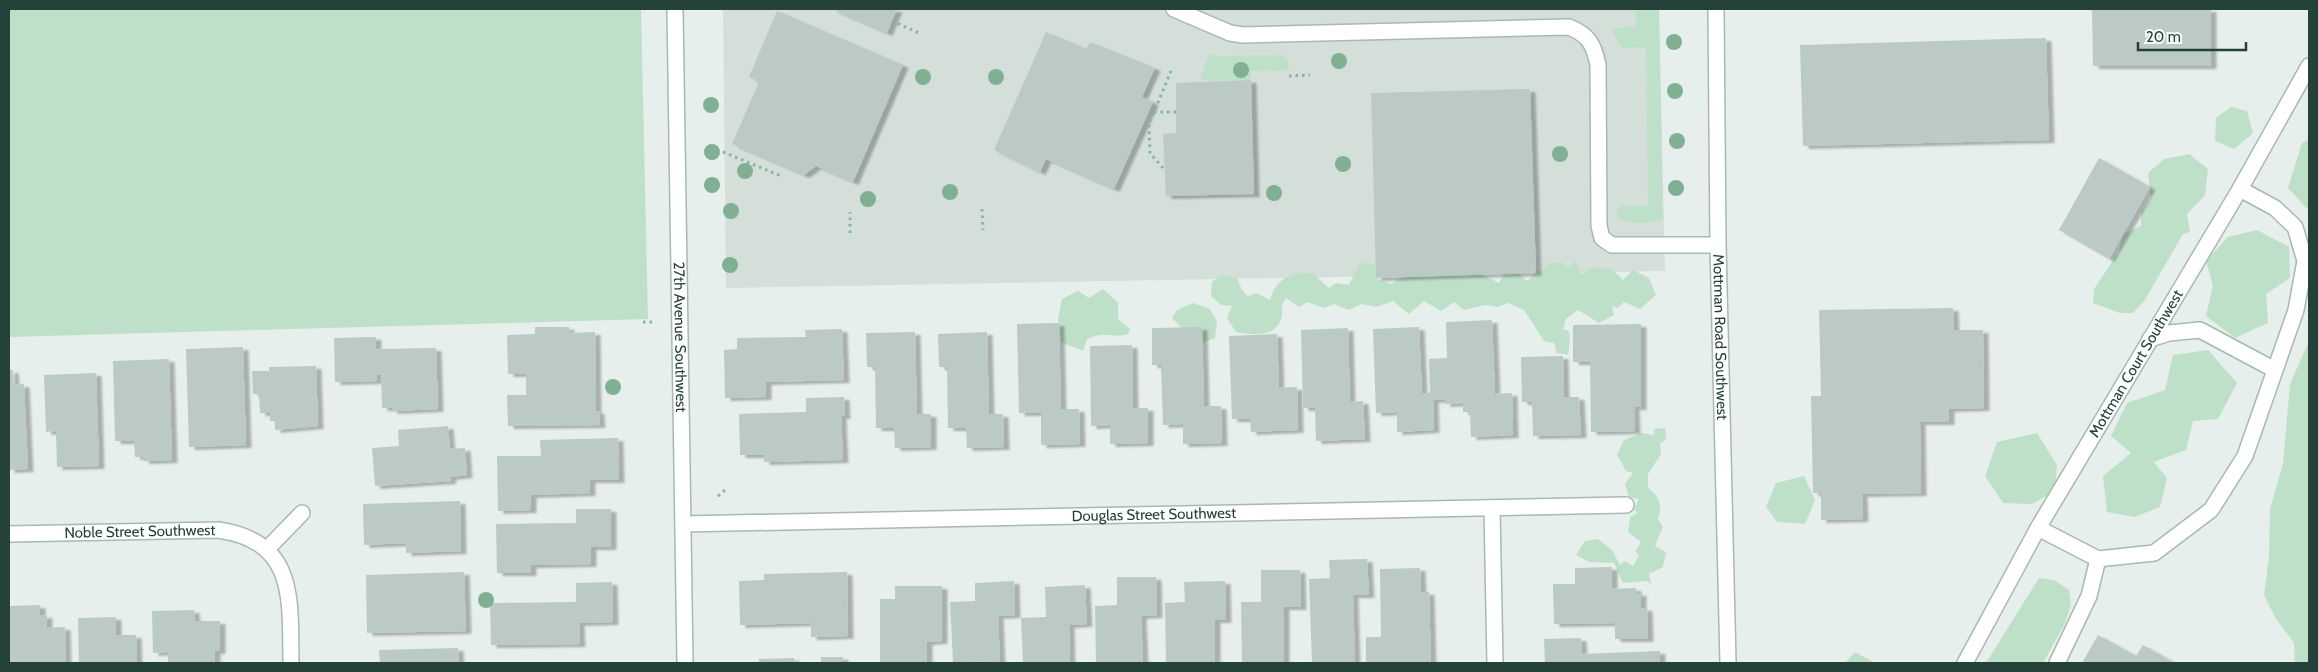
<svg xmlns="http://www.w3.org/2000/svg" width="2318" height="672" font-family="Cabin,sans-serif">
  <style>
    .built { fill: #d4dfda }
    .green { fill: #bfe0c8 }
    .building { fill: #bbcac4; filter: url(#shadow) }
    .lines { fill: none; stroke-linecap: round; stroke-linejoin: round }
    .minor-casing { stroke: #a8b8b2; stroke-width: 18 }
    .path { stroke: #86b3a5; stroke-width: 3; stroke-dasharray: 2.5 4; stroke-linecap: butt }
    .minor { stroke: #fff; stroke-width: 15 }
    .tree { fill: #80af93 }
    .labels { text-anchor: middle; stroke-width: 5; stroke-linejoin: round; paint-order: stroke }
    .street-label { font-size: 15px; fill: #24423a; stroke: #f7fbf9 }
  </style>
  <defs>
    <filter id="shadow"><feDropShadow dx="5.5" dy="3" stdDeviation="1" flood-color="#0004"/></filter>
  </defs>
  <rect width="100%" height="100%" fill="#e6efeb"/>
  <path class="built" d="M723,9H1659L1665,271L726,288Z"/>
  <path class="green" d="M9,9H641L648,319L9,337Z
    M1635,9H1659L1663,219C1652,223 1627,225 1617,217V210L1621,206H1648L1646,47L1622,48C1617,42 1617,37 1612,31L1616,28L1636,26Z
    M1210,53L1219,56L1281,55L1288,60L1289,70L1251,71V80L1209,81L1200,78Z
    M2231,107L2247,111L2253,133L2234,149L2215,141L2216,118Z
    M2309,139V211L2288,188L2302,143Z
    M2189,154L2208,169L2205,195L2187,214L2190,232L2183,234L2145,300L2133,313H2120L2093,303L2094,289L2118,253V256L2123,234L2141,226V212L2151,198L2148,173L2164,159Z
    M2257,230L2289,247L2290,278L2266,294L2268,323L2235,338L2206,316L2213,285L2206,261L2228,237Z
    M1575,261L1581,274L1593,267L1612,269L1623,280L1633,270L1649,278L1656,295L1640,309L1624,302L1618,308L1612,306L1614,315L1599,323L1578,310L1566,319L1563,330H1568L1570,336L1568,355L1557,353L1554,343L1544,341L1524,310L1508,303L1497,307L1485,305L1464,310L1454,302L1441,311L1424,301L1409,314L1393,301L1376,307L1362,304L1349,310L1334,304L1324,308L1307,302L1299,307L1286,298C1279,308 1284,310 1281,320C1274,338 1250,335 1236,332L1227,318L1232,306L1221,305L1211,296L1212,282L1223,275L1237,278L1242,290L1248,296L1256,293L1270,300C1276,278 1291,272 1312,273L1329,288L1336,283L1349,285L1360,263L1375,264L1376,278L1391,284L1402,277L1481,274L1499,283L1503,276L1519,273L1527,281L1536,273V269L1541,272L1550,263L1562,262L1568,269Z
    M1103,289L1118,303V319L1130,329L1128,334C1111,339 1106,330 1087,339L1083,351L1061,342L1058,320L1062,299L1078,291L1089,298Z
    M1193,303L1210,309L1217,321L1215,338L1199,344L1172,318L1177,310Z
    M2309,341V663H2295L2294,643L2276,619L2264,595L2269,557L2270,509L2283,464L2290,384Z
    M2208,350L2237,383L2218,419L2193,421L2186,450L2154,462L2167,478L2160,507L2135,517L2107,512L2103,476L2131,453L2111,436L2127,403L2165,390L2173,355Z
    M1665,428L1666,440L1660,443L1661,454L1648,474V488C1659,495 1663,507 1658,519L1663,527L1655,546L1666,552L1663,567L1649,574L1651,584L1647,581L1623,583L1614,563L1589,562L1576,555L1585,541L1598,539L1612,550L1620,565L1625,561L1633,566L1639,556L1635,551L1641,542L1628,532L1630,517L1638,513L1634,510L1639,499L1629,497L1625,484L1633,473L1626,471L1617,455L1624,440L1641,433L1654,435V429Z
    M2037,433L2057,465L2055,491L2032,504L2003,503L1985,476L1997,442Z
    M1804,476L1815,500L1805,524L1777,522L1766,507L1776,483Z
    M2039,578L2054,580L2069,590L2071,605L2064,625L2043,663H1986Z
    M1855,652L1875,663H1845Z"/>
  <path class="building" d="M832,9H897L887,33Z
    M2092,9H2211V66H2093Z
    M777,11L903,65L853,182L816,166L804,175L732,144L759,82L749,77Z
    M1046,32L1086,49L1090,42L1155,68L1142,97L1153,102L1114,189L1046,159L1040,172L994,150Z
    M2046,38L2049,140L1803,146L1800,45Z
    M1251,80L1254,194L1166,196L1163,134L1176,133V83Z
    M1530,89L1536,273L1376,278L1371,93Z
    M2099,158L2150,187L2109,259L2059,230Z
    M1953,308L1954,330H1983L1984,408L1949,409V422H1920L1921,493L1862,494L1863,519L1821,520V493H1813L1811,396H1821L1819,310Z
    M1492,320L1495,394L1512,393L1513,435L1471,437L1470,412H1463V403L1445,404V399L1433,400L1434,430L1397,432V412L1376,413L1373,329L1419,327L1422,393H1430L1429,359L1447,358L1446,322Z
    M1059,323L1061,409H1079L1080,444L1041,445V413H1019L1017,324Z
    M1641,324V407H1634L1635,431L1591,432L1590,362H1573V325Z
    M535,327H569V333L595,332L596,411H599L600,425L508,426L507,395H526V374H508L507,335L535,334Z
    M1202,327L1204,406H1221L1222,443L1183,444V424L1163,425L1161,365H1152V328Z
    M1348,328L1350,402L1363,401L1365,439L1316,441L1315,408H1303L1301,330Z
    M842,329L844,380L766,382V397L725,398L724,350L737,349V338L806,337L805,330Z
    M915,332L917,414H931V447L895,448L894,428H876L875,367H867L866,333Z
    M987,332L989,414H1003L1004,447L967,448L966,428H948L947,367H939L938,334Z
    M1277,334L1279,388L1297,387L1298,430L1251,432L1250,419H1232L1229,336Z
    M376,337V349L436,348L438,409L392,411V408H382L381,375H376L377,381L335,382L334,338Z
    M1132,345L1133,408H1148V443L1110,444V425L1091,426L1090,346Z
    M243,347L246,445L189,447L186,349Z
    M1563,356L1564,397H1579L1581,435L1533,436L1532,402H1522L1521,357Z
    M169,359L172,460L144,461L143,457H135L134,441H115L113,361Z
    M316,366L318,426L275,430V421H270V413H260L259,394H253L252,371H269V367Z
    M9,370H13L14,385L24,384L28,469L9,470Z
    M96,373L99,466L57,467L56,431L46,432L44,375Z
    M844,397L845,416H841L843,460L764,462V455H740L739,414L806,412V398Z
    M448,426L450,449L465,448L467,475L450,477L451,481L375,486L372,448L399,446L398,430Z
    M618,438L619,480H590V493L531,495V510L498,511L497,456H541L540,440Z
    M460,501L461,551L406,553V543L364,545L363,504Z
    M576,509H611V547H591V564L531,565V573H497L496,524L576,523Z
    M1367,559L1369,595H1353L1355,663H1312L1309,579L1330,578L1329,560Z
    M1612,567V589L1636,588V593H1641V608H1647L1648,639H1615V623L1554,624L1553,584H1575V568Z
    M1420,568L1421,592H1429L1431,663H1366V637H1381L1380,569Z
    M1261,570H1300L1301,607H1284V663H1242L1241,602H1261Z
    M464,572L466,631L367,633L366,575Z
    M847,572L848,636L811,637V623L740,625L739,581L764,580V574Z
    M1117,577H1156L1157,615L1141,616L1143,663H1096L1095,606L1117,605Z
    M1014,581L1015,615L998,616L1000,661L953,662L950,602L975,601V583Z
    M1225,581L1226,620H1215V663H1166L1165,603L1185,602L1184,582Z
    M612,582L613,622L579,623L580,644L491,645L490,603L576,602V583Z
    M1085,585L1087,624L1069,625L1070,663H1023L1021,618L1046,617L1045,587Z
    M895,586H942V641L927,642V663H880V599H895Z
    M40,605V616L47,615V628L65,627L66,663H9V606Z
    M194,610L195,621H220V651H215V663H168V652L153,653L152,611Z
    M116,617V635H136L137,663H79L78,618Z
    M2098,635L2136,656L2143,645L2175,663H2082Z
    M1581,638L1582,654L1660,651V663H1545L1544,639Z
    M458,648L459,663H380L379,650Z
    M821,657H843V663H817L821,662Z
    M794,658V663H759V659Z"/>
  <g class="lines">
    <g class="minor-casing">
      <g id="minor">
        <path id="s1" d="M675,9L685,663"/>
        <path d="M1174,9L1230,33L1243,35L1569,27C1589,35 1594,45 1598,65L1599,226L1602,238L1612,245H1718"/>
        <path id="s2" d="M1716,9L1718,245L1728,663"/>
        <path d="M2150,339L2169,333L2200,330L2275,370"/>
        <path d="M1492,508L1495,663"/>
        <path id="s3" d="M683,524L1626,505"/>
        <path d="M2038,528L2098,559L2154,553L2211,510L2245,456L2296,310L2305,261L2295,227L2275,208L2240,189"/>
        <path id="s4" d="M9,534L218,530C297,541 290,600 291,663"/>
        <path d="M267,549L302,513"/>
        <path id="s5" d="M1965,663L2038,528L2240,189L2309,66"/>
        <path d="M2057,663L2089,596L2098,559"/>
      </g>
    </g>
    <path class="path" d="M892,21L921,34
      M1289,76L1310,75
      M1154,112H1176
      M723,152L781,176
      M1163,168L1150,153L1149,124L1171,71
      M982,209L983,230
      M850,233V212
      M643,322H654
      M718,496L725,490"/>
    <use href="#minor" class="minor"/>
  </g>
  <g class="tree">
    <circle cx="1674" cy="42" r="8"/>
    <circle cx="1339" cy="61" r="8"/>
    <circle cx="1241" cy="70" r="8"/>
    <circle cx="923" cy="77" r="8"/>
    <circle cx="996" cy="77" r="8"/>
    <circle cx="1675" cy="91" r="8"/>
    <circle cx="711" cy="105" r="8"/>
    <circle cx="1677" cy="141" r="8"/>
    <circle cx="712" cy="152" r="8"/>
    <circle cx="1560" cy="154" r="8"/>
    <circle cx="1343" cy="164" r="8"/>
    <circle cx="745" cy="171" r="8"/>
    <circle cx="712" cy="185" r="8"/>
    <circle cx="1676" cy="188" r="8"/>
    <circle cx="950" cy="192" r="8"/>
    <circle cx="1274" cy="193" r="8"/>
    <circle cx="868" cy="199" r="8"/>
    <circle cx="731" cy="211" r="8"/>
    <circle cx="730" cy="265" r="8"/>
    <circle cx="613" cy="387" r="8"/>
    <circle cx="486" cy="600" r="8"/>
  </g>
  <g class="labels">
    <g class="street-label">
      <text dy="5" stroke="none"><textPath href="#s1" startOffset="328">27th Avenue Southwest</textPath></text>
      <text dy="5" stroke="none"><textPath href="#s2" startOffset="328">Mottman Road Southwest</textPath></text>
      <text dy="5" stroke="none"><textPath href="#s5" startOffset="345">Mottman Court Southwest</textPath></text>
      <text dy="5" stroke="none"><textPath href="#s3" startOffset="471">Douglas Street Southwest</textPath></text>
      <text dy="5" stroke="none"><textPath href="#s4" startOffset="131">Noble Street Southwest</textPath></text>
    </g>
  </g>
  <rect width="2318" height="672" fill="none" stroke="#24423a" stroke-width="20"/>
  <path d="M2138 42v8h108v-8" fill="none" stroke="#24423a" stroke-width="2.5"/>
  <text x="2146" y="42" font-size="15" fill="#24423a" stroke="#f7fbf9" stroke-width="4" paint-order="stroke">20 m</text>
</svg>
